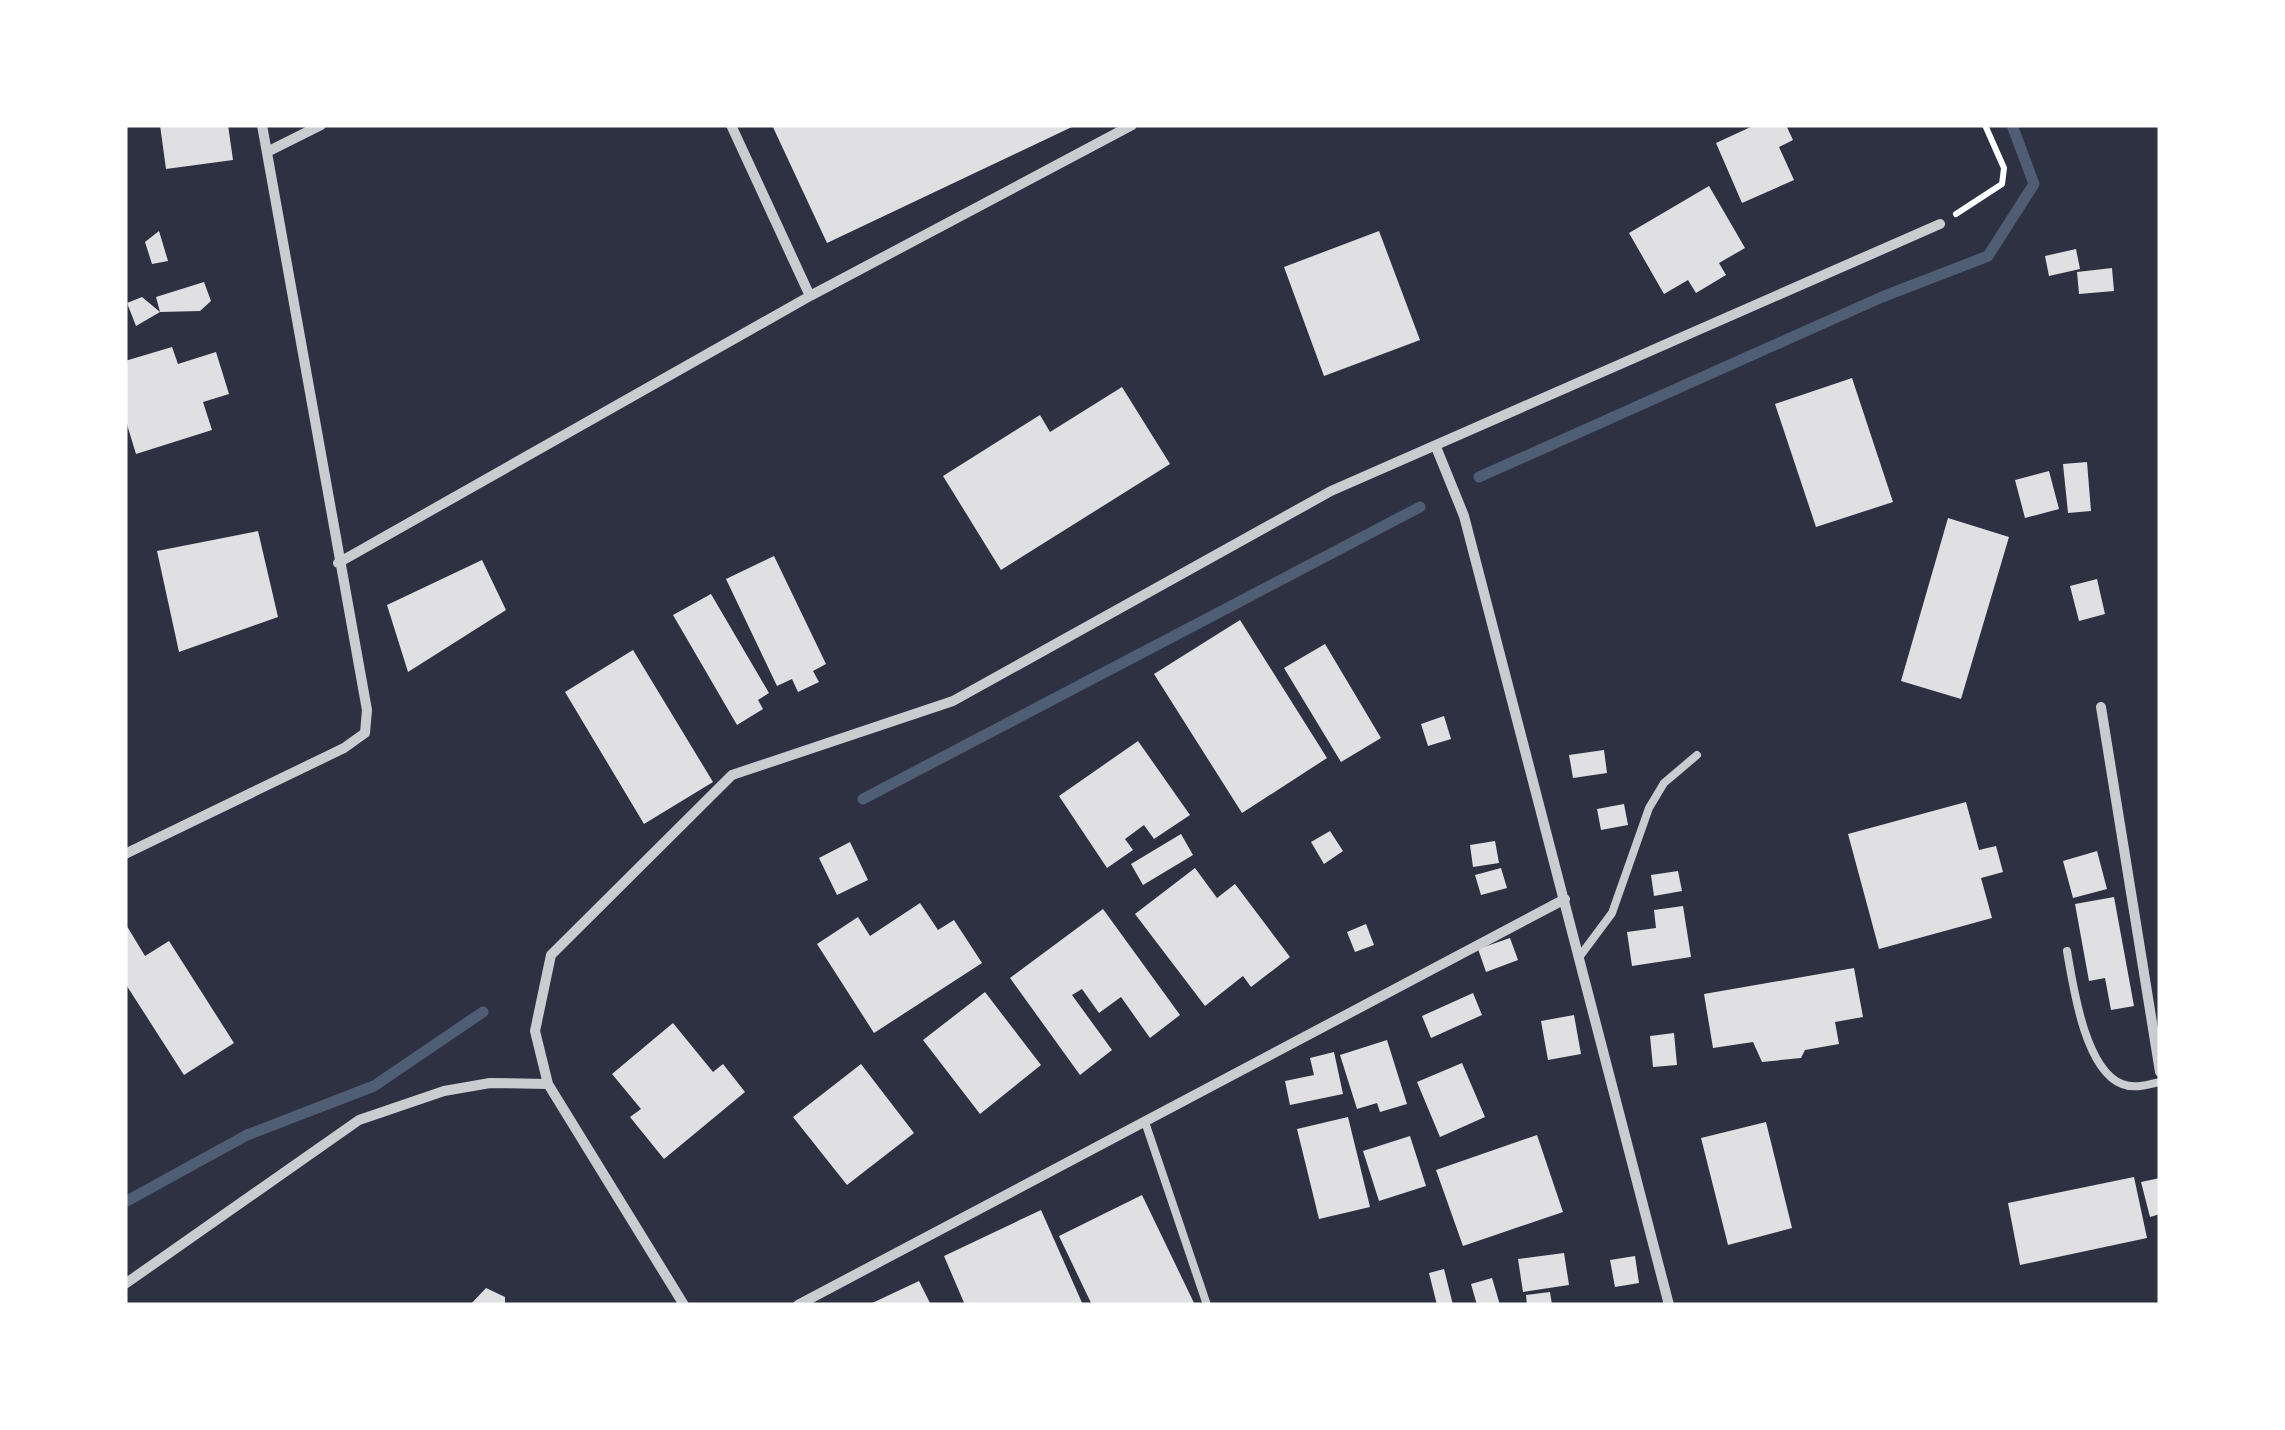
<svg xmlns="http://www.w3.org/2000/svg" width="2285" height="1430" font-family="Inter,sans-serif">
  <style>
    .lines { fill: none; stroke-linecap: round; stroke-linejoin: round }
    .stream { stroke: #4f5d75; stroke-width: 11 }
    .building { fill: #e0e0e3 }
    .path { stroke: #fff; stroke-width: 6 }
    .service { stroke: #caccd0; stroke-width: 8 }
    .minor { stroke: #caccd0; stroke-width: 10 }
  </style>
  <rect width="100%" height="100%" fill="#2d3142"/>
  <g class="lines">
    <path class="stream" d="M1479,477L1882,297L1988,256L2034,184L2012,125
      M863,799L1420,507
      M125,1202L247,1135L374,1086L483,1012"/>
  </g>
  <path class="building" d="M160,125H228L233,160L166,169Z
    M772,125H1076L827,243Z
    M1755,125H1786L1793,140L1779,147L1794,180L1742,203L1716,143Z
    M1709,186L1745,248L1719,263L1726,275L1696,293L1688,280L1664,294L1629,233Z
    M159,231L168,261L152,264L145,242Z
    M1379,231L1420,340L1324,376L1284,267Z
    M2076,249L2080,269L2049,276L2045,256Z
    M2112,268L2114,291L2079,294L2077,272Z
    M204,282L211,301L200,311L160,312L156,297Z
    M142,297L160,312L136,326L127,303Z
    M172,347L178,364L216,352L229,394L203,402L212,430L136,454L125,418V361Z
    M1852,378L1893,502L1816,527L1775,404Z
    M1122,387L1170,464L1001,570L943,476L1040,415L1050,432Z
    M2087,462L2091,511L2068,513L2063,464Z
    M2049,471L2059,509L2025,518L2015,480Z
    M1948,518L2009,537L1961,699L1901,681Z
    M258,531L278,617L179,652L157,551Z
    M774,556L826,664L813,671L819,682L798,692L792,679L777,686L726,579Z
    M482,560L506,610L408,672L387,605Z
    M2097,579L2105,614L2079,621L2070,586Z
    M711,594L769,693L758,700L763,709L737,725L673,615Z
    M1240,620L1327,758L1242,813L1154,674Z
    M1325,644L1381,738L1341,762L1284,668Z
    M633,650L713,782L644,824L565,692Z
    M1444,716L1451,739L1428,746L1421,724Z
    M1138,741L1190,815L1154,839L1144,825L1125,839L1133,850L1107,868L1059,796Z
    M1604,750L1607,773L1573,778L1569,755Z
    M1966,802L1979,850L1996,846L2003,872L1981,878L1992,918L1879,949L1848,834Z
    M1624,804L1628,825L1601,830L1597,809Z
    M1330,831L1343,851L1324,864L1311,842Z
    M1181,834L1193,855L1143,885L1131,864Z
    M1495,841L1499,863L1473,867L1470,845Z
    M850,842L868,880L837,895L819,858Z
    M2097,851L2107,889L2073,898L2063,861Z
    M1195,868L1217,898L1235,884L1290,957L1251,987L1243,976L1205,1006L1135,914Z
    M1501,868L1507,888L1481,895L1475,875Z
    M1678,871L1682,891L1654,896L1651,875Z
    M2114,897L2134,1006L2111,1010L2105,978L2089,981L2075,904Z
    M920,903L938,930L954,920L982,963L874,1033L817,944L858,917L870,936Z
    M1683,906L1691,957L1632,966L1627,932L1656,928L1654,910Z
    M1103,909L1180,1015L1150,1038L1121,997L1099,1013L1082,989L1072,995L1112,1050L1080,1075L1010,978Z
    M125,923L145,956L169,941L234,1043L184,1075L125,983Z
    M1366,924L1374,945L1355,952L1347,932Z
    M1510,938L1518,960L1486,972L1478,949Z
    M1854,968L1863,1017L1835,1022L1839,1044L1805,1050L1801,1058L1762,1062L1753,1042L1713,1048L1704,994Z
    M985,992L1041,1065L980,1114L923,1040Z
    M1473,993L1482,1015L1431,1038L1422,1016Z
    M1574,1015L1581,1054L1548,1060L1541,1021Z
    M673,1023L713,1072L723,1064L745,1092L664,1159L630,1117L641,1109L612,1074Z
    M1674,1033L1677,1065L1653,1067L1650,1036Z
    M1387,1040L1407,1104L1380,1112L1377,1103L1357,1109L1340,1055Z
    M1334,1052L1343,1094L1290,1105L1285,1081L1314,1075L1310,1058Z
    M1462,1063L1485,1117L1440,1137L1417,1082Z
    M861,1064L914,1133L847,1185L793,1117Z
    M1348,1117L1370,1207L1319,1219L1297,1129Z
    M1766,1122L1792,1228L1728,1245L1701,1138Z
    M1537,1135L1563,1212L1463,1246L1436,1170Z
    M1410,1136L1426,1186L1379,1201L1363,1151Z
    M2134,1177L2147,1238L2020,1265L2008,1203Z
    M2160,1178V1214L2150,1217L2141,1182Z
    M1142,1195L1195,1305H1092L1059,1236Z
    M1041,1210L1083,1305H965L944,1256Z
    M1564,1253L1569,1285L1523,1292L1518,1259Z
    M1635,1256L1639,1283L1615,1287L1610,1260Z
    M1444,1269L1453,1305H1437L1429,1273Z
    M1492,1278L1500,1305H1477L1471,1284Z
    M919,1281L931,1305H868Z
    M486,1288L505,1297V1305H470Z
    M1550,1292L1552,1305H1527L1526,1295Z"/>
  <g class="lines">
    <path class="path" d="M1956,214L2002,184L2004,168L1985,125"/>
    <path class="service" d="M2067,951C2073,986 2085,1070 2122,1084C2134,1089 2147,1085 2160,1082
      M1580,956L1612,913L1649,808L1664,783L1697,755
      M1145,1122L1207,1305"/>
    <path class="minor" d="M731,125L810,296
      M267,152L321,125
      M1436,447L1464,516L1669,1305
      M338,563L810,296L1132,125
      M2101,707L2160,1072
      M125,854L344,748L365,733L367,710L262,125
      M125,1284L359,1120L444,1091L490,1083L548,1084
      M684,1305L548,1084L535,1031L551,955L732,775L953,701L1331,491L1940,224
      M798,1305L1565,899"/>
  </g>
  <rect width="2285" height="1430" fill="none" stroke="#ffffff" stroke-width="255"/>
</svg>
